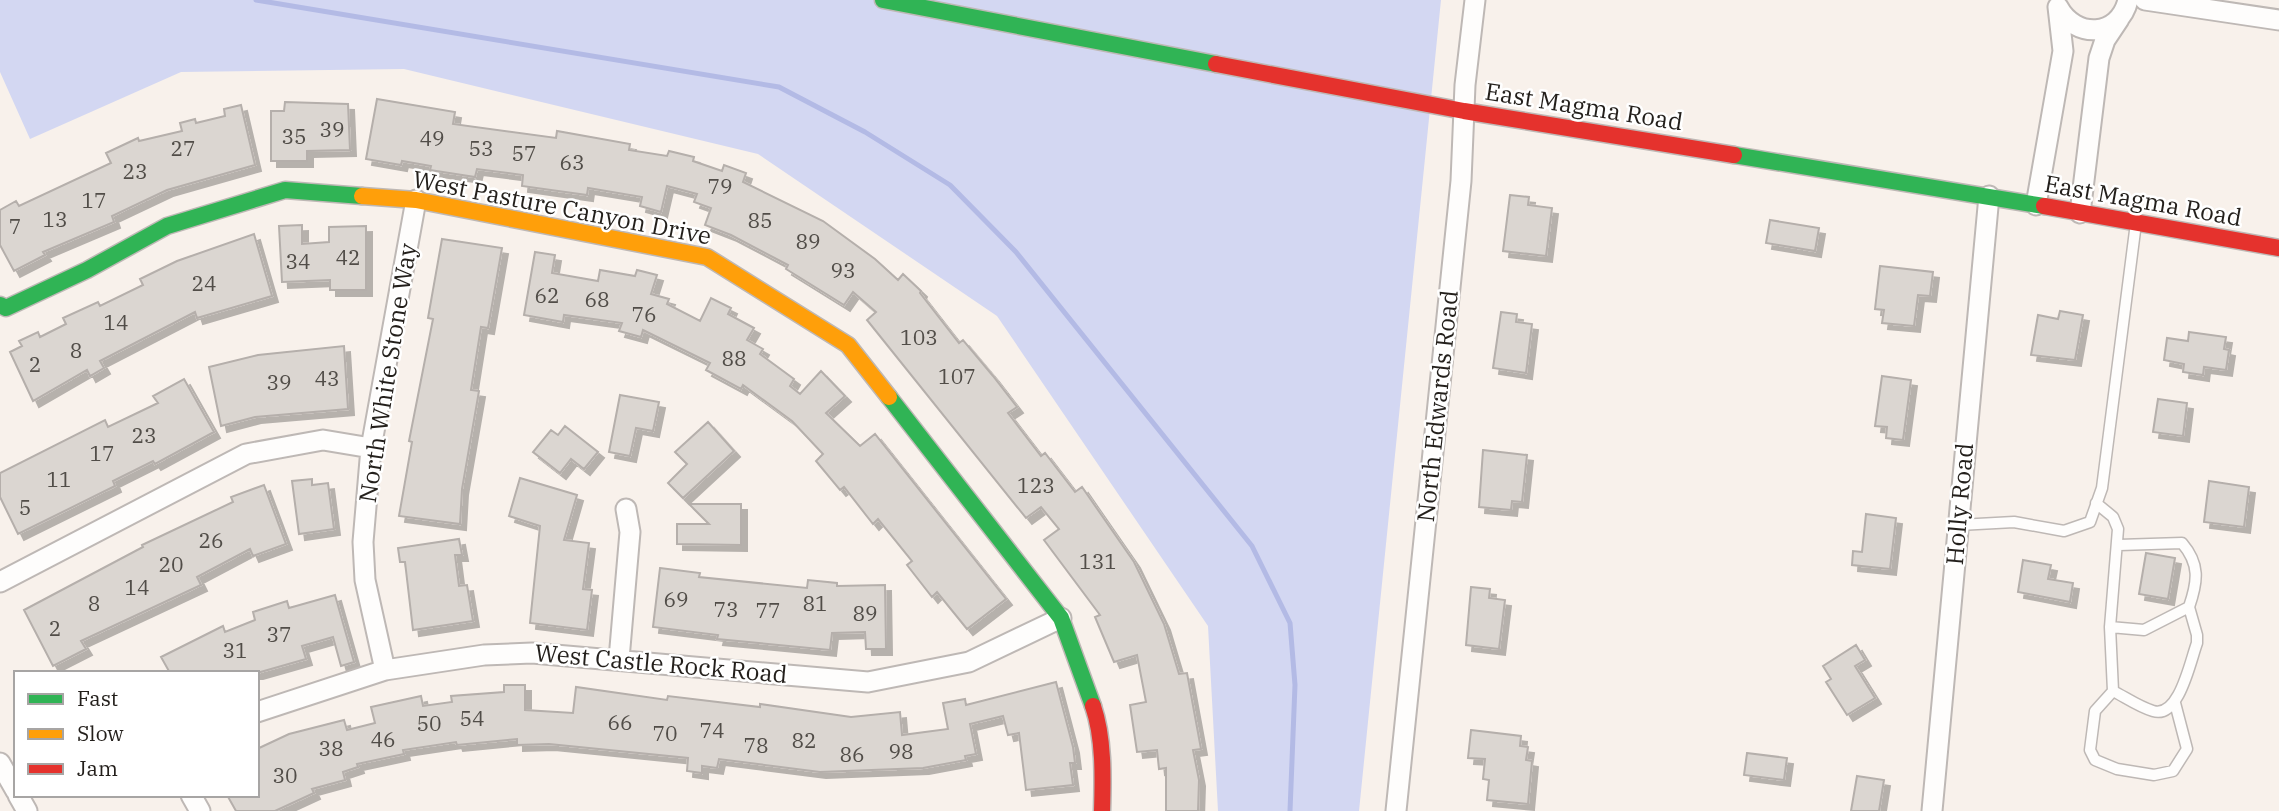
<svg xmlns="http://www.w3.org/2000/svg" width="2279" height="811" font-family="'IBM Plex Serif',serif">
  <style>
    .green { fill: #d3d7f2 }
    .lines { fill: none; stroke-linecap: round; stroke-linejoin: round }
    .stream { stroke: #b3bae5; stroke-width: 5 }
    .building { fill: #dbd6d1; stroke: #b5afab; stroke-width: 2; filter: url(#shadow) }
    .lane-casing { stroke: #beb8b5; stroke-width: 13 }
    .street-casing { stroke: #beb8b5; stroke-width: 23 }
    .fast-casing { stroke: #beb8b5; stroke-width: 19 }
    .slow-casing { stroke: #beb8b5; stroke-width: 19 }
    .jam-casing { stroke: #beb8b5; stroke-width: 19 }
    .lane { stroke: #fefdfc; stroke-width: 10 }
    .street { stroke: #fefdfc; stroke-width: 19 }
    .fast { stroke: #30b455; stroke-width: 16 }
    .slow { stroke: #ff9f0a; stroke-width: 16 }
    .jam { stroke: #e5322d; stroke-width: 16 }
    .labels { text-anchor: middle; stroke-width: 5; stroke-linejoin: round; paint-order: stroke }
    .number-label { font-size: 21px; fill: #514d48 }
    .street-label { font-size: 24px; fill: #231f1b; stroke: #fff }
  </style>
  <defs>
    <filter id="shadow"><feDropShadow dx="6" dy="6" stdDeviation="0" flood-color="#0004"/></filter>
  </defs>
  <rect width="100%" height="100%" fill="#f8f1eb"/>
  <path class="green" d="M0,0H1441L1359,811H1218L1208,626L997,316L758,154L404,69L181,72L30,139L0,72Z"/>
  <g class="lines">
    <path class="stream" d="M256,0L779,87L865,132L950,185L1016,252L1252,546L1290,623L1295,685L1290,811"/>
  </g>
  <path class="building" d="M377,99L455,112L453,124L556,138L557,131L630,144L629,150L667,156L669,151L694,157L693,161L722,171L724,165L746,173L743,182L823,221L875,259L898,280L903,274L921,291L920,293L959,343L963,340L993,376L1017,407L1008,413L1041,456L1045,453L1075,492L1082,487L1134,562L1164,624L1179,674L1187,673L1201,749L1193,750L1199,780L1198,811H1166V768L1159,769L1157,750L1137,752L1130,705L1146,702L1137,655L1114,662L1095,617L1100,615L1044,540L1059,529L1041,507L1026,518L867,320L876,312L853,292L844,305L786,269L788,265L731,235L705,225L711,208L694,202L697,194L667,186L661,212L640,206L642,197L588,188L587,195L522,186L523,175L477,169L475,177L430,170L431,166L402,161L401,165L366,159Z
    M285,102L348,104L350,150L307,151V161H271V111H284Z
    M241,105L255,165L167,190L112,216L114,222L43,252L45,255L14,271L0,245V210L16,201L19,206L111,163L106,153L138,138L139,141L182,131L180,123L195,119L196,123L225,116L224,109Z
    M1510,195L1529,197L1528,205L1552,208L1546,256L1503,251Z
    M1770,220L1819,228L1815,251L1766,243Z
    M302,225V244L329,242V227L366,226V290H330V280L282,282L279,226Z
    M254,234L272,296L197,318L195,312L100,361L104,368L90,376L87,370L33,401L10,352L22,346L19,341L38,332L40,337L66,324L63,318L98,302L100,306L143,285L140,279L177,261Z
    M442,239L502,248L488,328L481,327L471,390L479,391L462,489L460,524L399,516L412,442L409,441L433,319L428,318Z
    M535,252L555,255L552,273L598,281L600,270L635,276L637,270L657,275L651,294L669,299L667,304L700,321L711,298L731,308L728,314L754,328L747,340L763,349L760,354L794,379L790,386L800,394L821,371L845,396L826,413L860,446L875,434L1006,599L967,629L937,592L932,597L907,565L912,561L878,519L873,524L844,487L840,490L816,461L823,454L792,421L743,385L741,389L706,370L710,363L643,330L641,337L619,331L622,323L564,315L563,322L524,315Z
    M1880,266L1933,272L1930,296L1918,295L1914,326L1882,323L1884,310L1875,309Z
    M2060,311L2083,315L2075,360L2031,355L2038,315L2058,319Z
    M1501,312L1517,314L1516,322L1532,324L1526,373L1493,368Z
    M2189,332L2226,337L2224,349L2229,350L2226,370L2204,367L2203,375L2183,372L2184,364L2164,360L2167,338L2188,341Z
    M344,346L348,409L255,417L221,426L209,367L258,355Z
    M1882,376L1911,380L1903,440L1886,438L1887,427L1875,426Z
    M184,379L214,432L155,464L153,461L113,481L115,486L18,534L0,497V473L105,420L108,427L158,403L153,396Z
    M620,395L659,402L653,431L636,428L630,456L609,452Z
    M2158,399L2187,403L2183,436L2153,432Z
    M708,422L734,451L683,498L668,483L687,464L675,452Z
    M565,426L598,452L584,469L571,459L560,473L533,452L551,430L558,435Z
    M1483,450L1527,455L1522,502L1512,501L1511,510L1479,507Z
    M520,478L577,495L564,540L589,543L583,589L592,590L587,630L530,623L540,526L509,516Z
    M312,479V485L328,483L334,529L299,534L292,481Z
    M2209,481L2249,487L2244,527L2204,522Z
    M264,485L286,544L253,556L250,549L197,577L201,585L81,641L86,649L53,666L24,610L143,547L142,545L233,502L231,497Z
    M689,504H741V545L677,544V524H709Z
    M1866,514L1896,518L1890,569L1852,565L1853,551L1862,552Z
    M459,539L462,555H455L459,586L467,585L473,621L413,630L405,562H400L398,548Z
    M2146,553L2175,558L2168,599L2139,594Z
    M2023,560L2051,565L2048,579L2073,583L2070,602L2018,592Z
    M660,568L700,573L699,577L807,588L808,580L837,583V586L885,585L886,649H866L865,632L832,633L830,650L717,639L718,635L653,627Z
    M1471,587L1490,589L1489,598L1505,600L1499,649L1466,645Z
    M335,595L354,662L341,666L333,637L302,646L306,659L257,673H170L161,657L223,626L225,632L255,620L253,612L287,601L289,608Z
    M1856,645L1865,660L1855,666L1875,698L1847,715L1826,682L1831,679L1823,666Z
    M1056,682L1073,747L1075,763H1070L1073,785L1026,790L1019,733L1008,735L1003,716L970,724L976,754L965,756L966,760L923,768L820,772L719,759L717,768L702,766V773L687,771L688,758L549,744L517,745V739L457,745L456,742L403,750L404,754L357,764L358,767L343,772L345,780L312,789L314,793L275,811H236L227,795H257V749L289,734L344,720L347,730L375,723L371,707L421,696L423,706L452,702L451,696L504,692V685H525V710L573,713L576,687L667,700L668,696L760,707V704L851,717L900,712L902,735L948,729L943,703L965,699L966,705Z
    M1471,730L1521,736L1520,746L1528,747L1526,760L1532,761L1528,804L1487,800L1489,780L1483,779L1485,759L1468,758Z
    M1747,753L1787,758L1784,780L1744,775Z
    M1857,776L1884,780L1879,811H1851Z"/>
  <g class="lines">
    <g class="lane-casing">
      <path id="lane" d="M2096,503L2113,517L2118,529L2110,627L2144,630L2189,607C2198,581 2200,564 2182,543L2119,545
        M1959,525L2014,522L2064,531L2090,522L2102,488L2136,223
        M2110,627L2113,691C2125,697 2139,707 2153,711C2179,719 2190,662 2197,643V635L2189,607
        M2113,691L2095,711L2090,750L2095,760L2117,769L2154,775L2173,771L2187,749L2175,703"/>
    </g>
    <g class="street-casing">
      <path id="street" d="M2145,0L2279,20
        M2058,7C2075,39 2119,38 2128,0
        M2036,205L2063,51L2058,7
        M2080,213L2099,58L2105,40L2119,19
        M0,582L246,454L323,440L371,448
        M619,659L630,532L626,509
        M385,670L365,580L363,542L371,448L416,200
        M257,712L385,670L484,655L532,653L868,682L969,662L1061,618
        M0,763L16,791
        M18,795L27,811
        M191,795L200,811
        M1396,811L1461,181L1465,85L1475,0
        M1932,811L1989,196"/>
    </g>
    <g class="fast-casing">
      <path id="fast" d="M883,0L1216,64
        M1734,155L2044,206
        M0,305L6,308L87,270L167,226L285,190L362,196
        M889,397L1061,618L1093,706"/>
    </g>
    <g class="slow-casing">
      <path id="slow" d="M362,196L416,200L707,257L848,345L889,397"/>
    </g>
    <g class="jam-casing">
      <path id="jam" d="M1216,64L1464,111L1734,155
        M2044,206L2279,248
        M1093,706C1104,738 1103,778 1102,811"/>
    </g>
    <use href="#lane" class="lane"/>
    <use href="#street" class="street"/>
    <use href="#fast" class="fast"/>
    <use href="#slow" class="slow"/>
    <use href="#jam" class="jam"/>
  </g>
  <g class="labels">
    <g class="number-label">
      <text x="332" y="137">39</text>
      <text x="294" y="144">35</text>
      <text x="432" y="146">49</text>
      <text x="183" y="156">27</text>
      <text x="481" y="156">53</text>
      <text x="524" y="161">57</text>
      <text x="572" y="170">63</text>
      <text x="135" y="179">23</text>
      <text x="720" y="194">79</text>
      <text x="94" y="208">17</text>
      <text x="55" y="227">13</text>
      <text x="760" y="228">85</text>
      <text x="15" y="234">7</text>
      <text x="808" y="249">89</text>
      <text x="348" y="265">42</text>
      <text x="298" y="269">34</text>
      <text x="843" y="278">93</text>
      <text x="204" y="291">24</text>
      <text x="547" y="303">62</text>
      <text x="597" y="307">68</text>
      <text x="644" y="322">76</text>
      <text x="116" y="330">14</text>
      <text x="919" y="345">103</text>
      <text x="76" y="358">8</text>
      <text x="734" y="366">88</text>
      <text x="35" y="372">2</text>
      <text x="957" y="384">107</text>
      <text x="327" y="386">43</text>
      <text x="279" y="390">39</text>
      <text x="144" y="443">23</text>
      <text x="102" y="461">17</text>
      <text x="59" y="487">11</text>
      <text x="1036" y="493">123</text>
      <text x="25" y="515">5</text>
      <text x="211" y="548">26</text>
      <text x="1098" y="569">131</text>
      <text x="171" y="572">20</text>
      <text x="137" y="595">14</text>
      <text x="676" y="607">69</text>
      <text x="94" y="611">8</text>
      <text x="815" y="611">81</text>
      <text x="726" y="617">73</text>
      <text x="768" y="618">77</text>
      <text x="865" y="621">89</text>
      <text x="55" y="636">2</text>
      <text x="279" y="642">37</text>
      <text x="235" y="658">31</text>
      <text x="472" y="726">54</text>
      <text x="620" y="730">66</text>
      <text x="429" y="731">50</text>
      <text x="712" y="738">74</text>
      <text x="665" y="741">70</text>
      <text x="383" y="747">46</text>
      <text x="804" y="748">82</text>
      <text x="756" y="753">78</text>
      <text x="331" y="756">38</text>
      <text x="901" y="759">98</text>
      <text x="852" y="762">86</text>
      <text x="285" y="783">30</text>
    </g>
    <g class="street-label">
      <text transform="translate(1584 107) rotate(9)" y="8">East Magma Road</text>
      <text transform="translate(2143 201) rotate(10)" y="8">East Magma Road</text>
      <text transform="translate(562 208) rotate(11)" y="8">West Pasture Canyon Drive</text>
      <text transform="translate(388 373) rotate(-81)" y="8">North White Stone Way</text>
      <text transform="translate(1438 406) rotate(-84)" y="8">North Edwards Road</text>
      <text transform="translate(1960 504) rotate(-85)" y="8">Holly Road</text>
      <text transform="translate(661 664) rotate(5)" y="8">West Castle Rock Road</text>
    </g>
  </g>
  <rect x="14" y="671" width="245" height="126" fill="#ffffff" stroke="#a7a5a4" stroke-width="2"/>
  <rect x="28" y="694" width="35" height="10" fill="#30b455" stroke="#a7a5a4" stroke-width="2"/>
  <text x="77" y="706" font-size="21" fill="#231f1b">Fast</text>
  <rect x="28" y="729" width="35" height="10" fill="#ff9f0a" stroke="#a7a5a4" stroke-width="2"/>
  <text x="77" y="741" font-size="21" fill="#231f1b">Slow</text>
  <rect x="28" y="764" width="35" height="10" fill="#e5322d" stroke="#a7a5a4" stroke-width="2"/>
  <text x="77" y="776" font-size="21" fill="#231f1b">Jam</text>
</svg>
